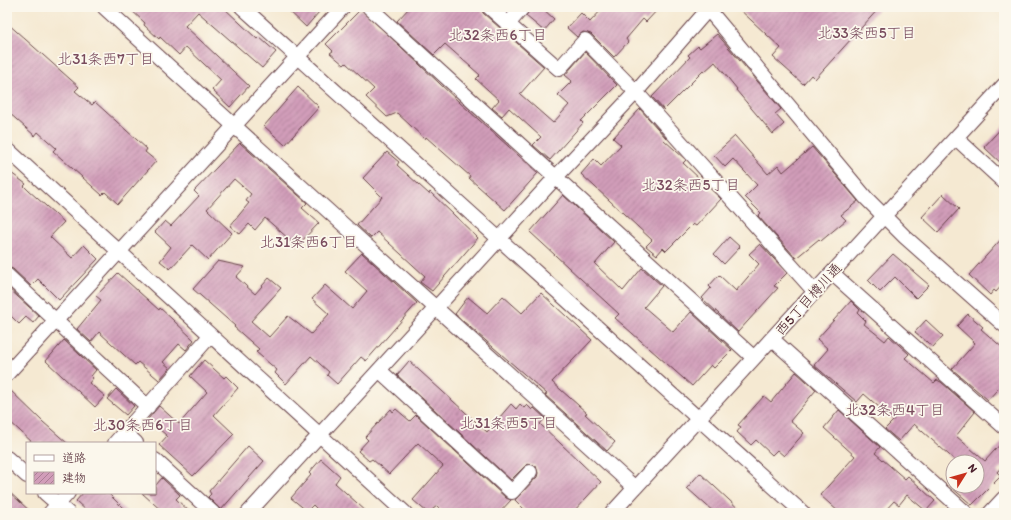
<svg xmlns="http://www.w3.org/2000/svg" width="1011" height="520" font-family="Itim,'Klee One',sans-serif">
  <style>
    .building { fill: url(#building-hatch) }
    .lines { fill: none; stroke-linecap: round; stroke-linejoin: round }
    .minor-casing { stroke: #643d44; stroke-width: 16 }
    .minor { stroke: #fff; stroke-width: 14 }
    .labels { text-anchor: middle; stroke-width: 3.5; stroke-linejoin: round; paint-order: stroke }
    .street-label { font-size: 14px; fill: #4a1f2b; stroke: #fbf7ec }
    .neighbourhood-label { font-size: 15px; fill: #794b5d; stroke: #fbf7ec }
  </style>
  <defs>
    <pattern id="building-hatch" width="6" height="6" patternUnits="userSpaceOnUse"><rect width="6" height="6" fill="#d19db9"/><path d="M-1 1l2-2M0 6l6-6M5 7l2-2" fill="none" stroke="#ac7f97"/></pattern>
  </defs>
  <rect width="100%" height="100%" fill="#fbf7ec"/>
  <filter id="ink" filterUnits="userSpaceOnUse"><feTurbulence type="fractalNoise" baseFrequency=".025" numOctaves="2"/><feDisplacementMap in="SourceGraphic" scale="8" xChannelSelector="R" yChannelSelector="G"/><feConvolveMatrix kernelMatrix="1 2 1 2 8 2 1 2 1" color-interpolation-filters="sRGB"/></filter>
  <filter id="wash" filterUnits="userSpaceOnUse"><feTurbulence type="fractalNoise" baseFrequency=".012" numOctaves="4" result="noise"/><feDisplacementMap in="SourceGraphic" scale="16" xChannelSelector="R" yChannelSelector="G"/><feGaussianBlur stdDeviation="0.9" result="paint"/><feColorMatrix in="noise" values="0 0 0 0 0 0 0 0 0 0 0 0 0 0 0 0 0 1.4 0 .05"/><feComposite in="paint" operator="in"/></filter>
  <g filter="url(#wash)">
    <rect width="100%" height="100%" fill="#f5e9d2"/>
    <g id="blocks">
      <path class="building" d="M128,7H223L257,39L259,37L276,52L262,68L198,12L185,26L249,86L230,107L212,90L221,80L186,47L179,55L160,37L159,39L144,25L145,23Z
        M285,7H314L319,12L306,27Z
        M410,7H481L483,13L544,67L520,94L553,123L569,105L558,95L572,81L565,75L585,52L617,85L581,121L583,123L550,160L533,145L541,137L509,108L502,116L492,108L499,100L476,79L480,75L445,44L434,55L397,21Z
        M531,7H541L554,19L544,31L526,16Z
        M604,7H622L629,13L632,9L630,7H660L646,22L643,19L626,39L628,42L614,57L591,34L583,32L577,37L567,28L581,13L590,22Z
        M737,7H880L815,79L811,75L803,84L773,57L781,48Z
        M361,9L459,102L538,173L505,210L469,178L470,176L426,137L425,139L397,113L387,117L366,97L374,89L346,63L344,65L330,53L333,51L326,44Z
        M7,23L79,87L75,91L92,105L95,102L147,149L145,152L156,161L118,204L105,192L102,195L53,151L56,148L38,132L35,136L7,111Z
        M717,34L781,109L775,114L784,124L773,134L736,90L737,89L715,62L704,72L703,71L664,110L652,97L690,57L688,55L698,46L700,48Z
        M298,87L319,107L285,145L264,126Z
        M640,109L666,138L664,140L686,160L683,163L721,199L696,226L693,224L666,251L663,248L657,255L646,246L652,240L581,174L594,159L601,166L621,145L613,138Z
        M1004,125V166L984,147Z
        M735,136L768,174L778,165L783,172L812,147L858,201L841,215L846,220L821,241L819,239L796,258L758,216L761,213L745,197L757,185L733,159L725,167L714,155Z
        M240,143L307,203L302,208L319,223L297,246L265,218L255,230L249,224L240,234L230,226L249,203L246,201L251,194L234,179L207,209L232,233L208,260L192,245L170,269L160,261L171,247L155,232L165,221L171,226L199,196L194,191Z
        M387,152L399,162L397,165L429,194L430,192L478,238L432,291L420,282L425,276L377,232L371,238L357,225L382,197L363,178Z
        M7,170L26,184L24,186L28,190L64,222L50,237L72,258L84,245L98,259L59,300L38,279L31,286L13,269L7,267Z
        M943,194L959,209L938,232L922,217Z
        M563,195L614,242L595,264L623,291L642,268L662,286L644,307L673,332L691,312L732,350L714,368L711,365L692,386L615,318L619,314L530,232Z
        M1004,236V283L996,292L994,290L990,295L969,275Z
        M729,237L740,247L724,264L714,254Z
        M760,244L787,273L774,286L778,288L738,332L702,298L711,288L709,286L719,275L736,291L759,264L749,254Z
        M362,253L417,303L366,361L361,357L337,384L327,375L329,372L311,356L286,384L275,373L277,370L256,352L259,349L234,327L235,326L193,289L218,261L245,267L236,277L255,294L269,278L281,288L251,321L269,337L288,316L311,334L329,314L312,299L325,285L352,309L367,291L345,271Z
        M893,254L929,285L916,298L895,277L880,292L868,280Z
        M118,273L159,310L160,308L172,319L194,340L186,350L179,344L163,362L170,368L159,380L138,362L135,365L99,332L91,342L77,329L101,300L96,296Z
        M7,287L39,316L33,323L26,317L19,324L7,312Z
        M541,293L592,340L552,382L587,413L585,414L615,442L607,451L545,395L547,394L455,314L468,297L487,313L503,296L522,313Z
        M851,301L860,310L858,313L866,321L864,324L885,341L889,336L909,354L905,358L934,383L937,380L941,382L975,412L956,436L985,461L1004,440V464L997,472L1001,476L972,505L950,486H977V462H957L914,424L899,441L885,429L894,420L864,394L857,402L814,365L828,349L817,339Z
        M968,314L983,327L981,329L1004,349V382L988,400L952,369L975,343L957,326Z
        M926,320L943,336L933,347L915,332Z
        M64,340L96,370L91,376L93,378L89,383L105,396L95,407L46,361Z
        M204,360L224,378L226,376L238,388L214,415L234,434L193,476L159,445L167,436L148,419L159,406L179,424L207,392L190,376Z
        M409,361L487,432L511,404L516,409L520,404L524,408L527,405L532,410L534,408L545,418L540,424L601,482L572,513H528L515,500L537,477L538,473L536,466L527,464L511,480L397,375Z
        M796,372L816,390L790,421L804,433L784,456L777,450L772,455L756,440L751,445L737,432L741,427L738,425L764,396L771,402Z
        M7,387L43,422L67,443H33L7,419Z
        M116,389L134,406L126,415L107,399Z
        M391,409L393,412L396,409L410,421L416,415L506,498L511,500L499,513H444L437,506L428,513L413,500L443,466L418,443L389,474L372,459L369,461L358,451L368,440L365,437Z
        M839,410L880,447L875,453L905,479L908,476L935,501L926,511L907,495L899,505L894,501L883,513H840L820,495L855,456L824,428Z
        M248,446L264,461L221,510L208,497L211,494L209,491Z
        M321,459L340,476L335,483L368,513H321L313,505L307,511L291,498L311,475L309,473Z
        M700,473L743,513H715L687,488Z
        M162,478L180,495L176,499L191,513H164L142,493H155V486Z
        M7,490L32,513H7Z
        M83,493H108L128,513H89L76,501Z"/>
    </g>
  </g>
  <g filter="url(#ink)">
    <use href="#blocks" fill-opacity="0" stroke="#643d44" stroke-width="1"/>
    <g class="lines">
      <g class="minor-casing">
        <path id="minor" d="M104,7C280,169 458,327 635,488
          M242,7L803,513
          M369,7L754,358
          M489,7L508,24L523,7
          M708,9L866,198L905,237L1004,325
          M508,24L559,69L585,40L636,92L815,292
          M956,138L1004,182
          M7,149L405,513
          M832,273L1004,427
          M7,275L148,407
          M772,339L966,513
          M379,370L512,492L530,472
          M7,374L343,7
          M124,432L136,443
          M115,443L210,336
          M7,458L27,476
          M155,460L213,513
          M45,493L68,513
          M50,513L68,493
          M248,513L556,177L636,92L710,7
          M612,513L1004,85
          M990,513L1004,498"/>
      </g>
      <use href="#minor" class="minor"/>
    </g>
  </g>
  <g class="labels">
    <g class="street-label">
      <text transform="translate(808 299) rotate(-48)" y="5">西5丁目樽川通</text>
    </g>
    <g class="neighbourhood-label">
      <text x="867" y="38">北33条西5丁目</text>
      <text x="498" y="40">北32条西6丁目</text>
      <text x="106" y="64">北31条西7丁目</text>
      <text x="691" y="190">北32条西5丁目</text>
      <text x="309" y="247">北31条西6丁目</text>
      <text x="895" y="415">北32条西4丁目</text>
      <text x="509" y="428">北31条西5丁目</text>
      <text x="143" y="430">北30条西6丁目</text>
    </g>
  </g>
  <rect width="1011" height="520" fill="none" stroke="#fbf7ec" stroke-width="24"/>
  <rect x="26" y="442" width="130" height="52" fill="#fbf7ec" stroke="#b4a19f"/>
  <rect x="34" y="455" width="20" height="6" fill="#ffffff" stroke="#b4a19f"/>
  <text x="62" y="462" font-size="12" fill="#4a1f2b">道路</text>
  <rect x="34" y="472" width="20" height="12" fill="url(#building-hatch)" stroke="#b4a19f"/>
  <text x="62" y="482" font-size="12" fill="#4a1f2b">建物</text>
  <g transform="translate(965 474) rotate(53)"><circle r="19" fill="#fbf7ec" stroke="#b4a19f"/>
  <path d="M0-3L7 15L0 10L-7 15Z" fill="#c8321e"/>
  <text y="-6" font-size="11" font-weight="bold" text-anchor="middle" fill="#4a1f2b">N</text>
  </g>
</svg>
